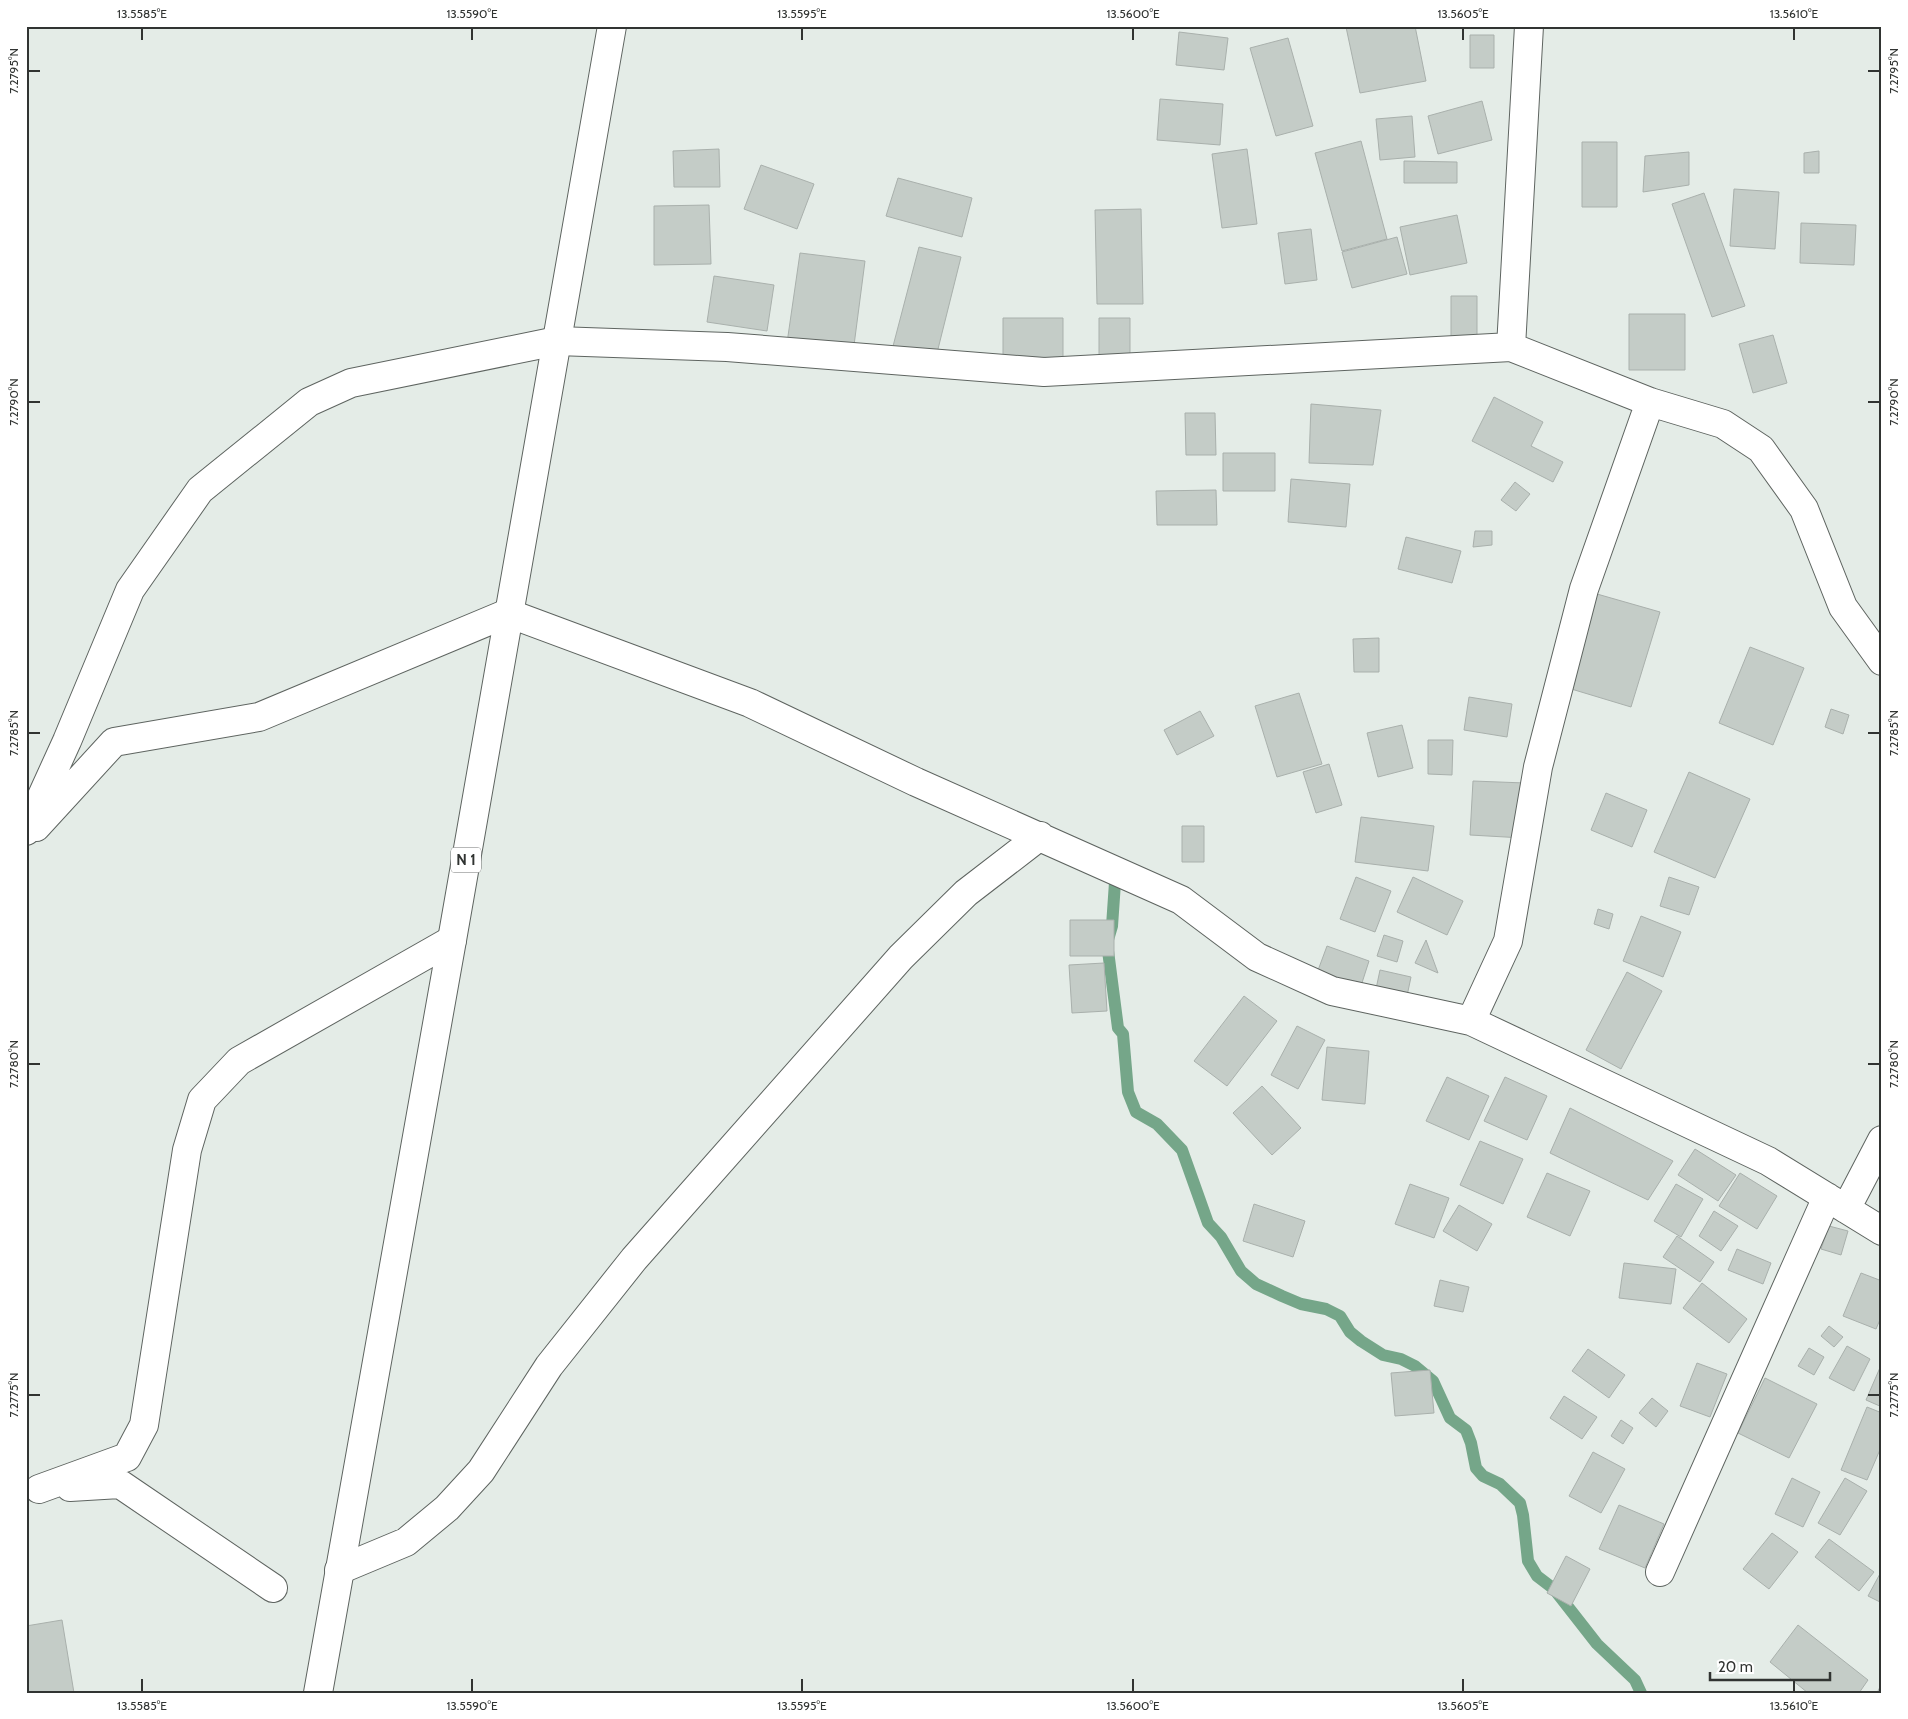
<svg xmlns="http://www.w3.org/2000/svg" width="1908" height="1719" font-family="Cabin,sans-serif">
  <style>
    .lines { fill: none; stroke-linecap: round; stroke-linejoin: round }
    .stream { stroke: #75a689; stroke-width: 12 }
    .building { fill: #c4ccc7; stroke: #a9b0ac }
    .street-casing { stroke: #5e6460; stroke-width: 30 }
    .highway-casing { stroke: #5e6460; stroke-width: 30 }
    .street { stroke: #fff; stroke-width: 28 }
    .highway { stroke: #fff; stroke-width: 28 }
    .ticks { fill: none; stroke: #313432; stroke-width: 2 }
    .labels { text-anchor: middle; stroke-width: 4; stroke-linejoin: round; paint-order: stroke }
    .shield { fill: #fff; stroke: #6f7170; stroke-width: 1 }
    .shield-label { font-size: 15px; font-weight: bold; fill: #313432 }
    .neatline { fill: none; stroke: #313432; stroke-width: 2 }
    .ticks-label { font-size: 12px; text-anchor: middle; fill: #313432 }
  </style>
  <rect width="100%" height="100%" fill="#e4ece7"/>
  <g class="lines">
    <path class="stream" d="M1116,868L1112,926L1107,943L1118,1028L1123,1034L1128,1092L1136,1112L1157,1124L1182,1150L1208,1223L1221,1237L1241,1271L1256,1284L1282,1296L1301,1304L1326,1309L1340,1316L1350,1332L1361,1341L1383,1355L1401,1359L1415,1366L1433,1381L1450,1418L1466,1430L1471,1443L1476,1468L1483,1476L1500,1484L1520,1503L1523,1515L1528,1561L1537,1576L1554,1589L1597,1644L1635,1680L1641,1693"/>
  </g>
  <path class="building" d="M1350,26H1415L1426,81L1360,93L1346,27Z
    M1179,32L1228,38L1224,70L1176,65Z
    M1470,35H1494V68H1470Z
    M1288,38L1313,126L1276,136L1250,48Z
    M1160,99L1223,104L1220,145L1157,140Z
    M1482,101L1492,140L1438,154L1428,116Z
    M1412,116L1415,157L1380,160L1376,119Z
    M1361,141L1387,239L1342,251L1315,153Z
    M1582,142H1617V207H1582Z
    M719,149L720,187H674L673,151Z
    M1247,149L1257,224L1222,228L1212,154Z
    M1819,151V173H1804V153Z
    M1689,152V185L1643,192L1645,156Z
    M1404,161L1457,162V183H1404Z
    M761,165L814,184L797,229L744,209Z
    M898,178L972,198L962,237L886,216Z
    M1734,189L1779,192L1775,249L1730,246Z
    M1704,193L1745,306L1712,317L1672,204Z
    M709,205L711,264L654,265V206Z
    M1141,209L1143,304H1097L1095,210Z
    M1457,215L1467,263L1410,275L1400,227Z
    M1801,223L1856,225L1854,265L1800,263Z
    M1311,229L1317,280L1285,284L1278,233Z
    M1397,237L1407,274L1352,288L1342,252Z
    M919,247L961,257L935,361L892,350Z
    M800,253L865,261L853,353L787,343Z
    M714,276L774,285L767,331L707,322Z
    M1451,296H1477V337H1451Z
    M1629,314H1685V370H1629Z
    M1003,318H1063V364H1003Z
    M1099,318H1130V362H1099Z
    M1773,335L1787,383L1753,393L1739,344Z
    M1494,397L1543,422L1531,446L1563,462L1553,482L1472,441Z
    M1311,404L1381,410L1373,465L1309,463Z
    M1185,413H1215L1216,455H1186Z
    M1223,453H1275V491H1223Z
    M1291,479L1350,484L1346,527L1288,522Z
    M1515,482L1530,494L1516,511L1501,500Z
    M1216,490L1217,525H1157L1156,491Z
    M1475,531H1492V545L1473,547Z
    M1406,537L1461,551L1452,583L1398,569Z
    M1597,594L1660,612L1631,707L1568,688Z
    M1379,638V672H1354L1353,639Z
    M1750,647L1804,668L1773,745L1719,723Z
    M1299,693L1322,764L1277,777L1255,706Z
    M1469,697L1512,704L1507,737L1464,730Z
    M1831,709L1849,715L1843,734L1825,727Z
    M1200,711L1214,736L1177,755L1164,730Z
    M1402,725L1413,768L1378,777L1367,733Z
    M1428,740H1453L1452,775L1428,774Z
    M1329,764L1342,805L1316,813L1303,772Z
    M1689,772L1750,799L1715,878L1654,852Z
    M1473,781L1525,783L1523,838L1470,835Z
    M1606,793L1647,810L1632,847L1591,830Z
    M1361,817L1434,826L1428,871L1355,862Z
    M1182,826H1204V862H1182Z
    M1356,877L1391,891L1375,932L1340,919Z
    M1413,877L1463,901L1447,935L1397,912Z
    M1669,877L1699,887L1689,915L1660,906Z
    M1598,909L1613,914L1609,929L1594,924Z
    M1641,916L1681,932L1663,977L1623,961Z
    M1070,920H1114V956H1070Z
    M1384,935L1403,941L1397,962L1377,956Z
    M1426,940L1438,973L1415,963Z
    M1327,946L1369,961L1360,989L1317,973Z
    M1104,963L1107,1011L1072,1013L1069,965Z
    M1380,970L1411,977L1407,996L1376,989Z
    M1627,972L1662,991L1621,1069L1586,1050Z
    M1244,996L1277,1021L1227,1086L1194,1061Z
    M1297,1026L1325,1040L1298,1089L1271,1075Z
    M1327,1047L1369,1051L1365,1104L1322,1100Z
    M1447,1077L1489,1096L1469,1140L1426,1121Z
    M1505,1077L1547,1096L1527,1140L1484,1121Z
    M1262,1086L1301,1128L1272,1155L1233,1113Z
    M1570,1108L1673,1161L1648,1200L1550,1153Z
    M1480,1141L1523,1159L1503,1204L1460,1185Z
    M1695,1149L1736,1175L1718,1201L1678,1175Z
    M1547,1173L1590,1191L1570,1236L1527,1217Z
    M1740,1173L1777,1196L1757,1229L1719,1206Z
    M1410,1184L1449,1198L1434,1238L1395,1224Z
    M1676,1184L1703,1199L1681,1237L1654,1221Z
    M1254,1204L1305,1221L1293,1257L1243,1241Z
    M1459,1205L1492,1224L1477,1251L1443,1231Z
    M1714,1211L1738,1226L1721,1251L1699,1236Z
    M1829,1226L1848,1231L1841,1255L1821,1249Z
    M1677,1236L1714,1262L1700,1282L1663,1257Z
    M1737,1249L1771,1263L1763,1284L1728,1270Z
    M1624,1263L1676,1269L1671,1304L1619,1298Z
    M1861,1273L1882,1281V1315L1876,1329L1843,1316Z
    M1440,1280L1469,1287L1463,1312L1434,1306Z
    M1702,1283L1747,1319L1729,1343L1683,1308Z
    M1829,1326L1843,1337L1834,1347L1821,1336Z
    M1847,1346L1870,1359L1854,1391L1829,1378Z
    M1809,1348L1824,1357L1814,1375L1798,1366Z
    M1588,1349L1625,1375L1609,1398L1572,1371Z
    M1697,1363L1727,1374L1710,1417L1680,1406Z
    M1882,1363V1407L1866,1400Z
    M1430,1370L1434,1413L1395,1416L1391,1373Z
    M1765,1378L1817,1404L1789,1458L1738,1433Z
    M1564,1396L1597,1417L1582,1439L1550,1418Z
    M1652,1398L1668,1411L1656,1427L1639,1413Z
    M1867,1407L1882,1413V1445L1867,1480L1841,1470Z
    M1621,1420L1633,1428L1623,1444L1611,1436Z
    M1593,1452L1625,1469L1601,1513L1569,1496Z
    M1792,1478L1820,1492L1803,1527L1775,1514Z
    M1845,1478L1867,1491L1840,1535L1818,1523Z
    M1619,1505L1664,1524L1645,1568L1599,1549Z
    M1772,1533L1798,1552L1769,1589L1743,1569Z
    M1829,1539L1874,1572L1859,1591L1815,1557Z
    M1566,1556L1590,1569L1571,1606L1547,1593Z
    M1882,1570V1603L1868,1596Z
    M62,1620L74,1693H26V1626Z
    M1798,1625L1868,1680L1859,1693H1808L1770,1662Z
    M1882,1683V1693H1877Z"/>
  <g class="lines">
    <g class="street-casing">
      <path id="street" d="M1511,347L1529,26
        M36,827L114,742L259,717L508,613L750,703L916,782L1181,900L1257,957L1332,991L1471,1021L1768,1161L1882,1231
        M26,831L67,741L130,590L200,490L309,402L351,383L557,341L727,347L1044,372L1511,347L1650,402L1723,424L1761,449L1804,509L1843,607L1882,661
        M1471,1021L1508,941L1538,767L1584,589L1650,402
        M1846,1209L1882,1140
        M70,1487L120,1484L273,1588
        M39,1489L127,1457L144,1425L187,1150L202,1100L239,1061L452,940
        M339,1570L406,1542L447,1508L481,1471L549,1366L634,1259L901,957L966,893L1040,836
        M1660,1572L1827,1197"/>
    </g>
    <g class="highway-casing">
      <path id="highway" d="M318,1693L452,940L612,26"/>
    </g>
    <use href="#street" class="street"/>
    <use href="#highway" class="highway"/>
  </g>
  <path class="ticks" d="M142,28V40M472,28V40M802,28V40M1133,28V40M1463,28V40M1794,28V40M28,71H40M1868,71H1880M28,402H40M1868,402H1880M28,733H40M1868,733H1880M28,1064H40M1868,1064H1880M28,1395H40M1868,1395H1880M142,1679V1692M472,1679V1692M802,1679V1692M1133,1679V1692M1463,1679V1692M1794,1679V1692"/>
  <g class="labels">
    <rect class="shield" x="451" y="847.5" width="30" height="25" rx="4"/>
    <g class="shield-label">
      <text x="466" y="865">N 1</text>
    </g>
  </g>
  <rect width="1908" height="1719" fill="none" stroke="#ffffff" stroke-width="55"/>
  <path d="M1710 1672v8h120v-8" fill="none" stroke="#313432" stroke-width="2.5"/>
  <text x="1718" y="1672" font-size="15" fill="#313432" stroke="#ffffff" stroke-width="4" paint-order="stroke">20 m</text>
  <rect x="28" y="28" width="1852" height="1664" class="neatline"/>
  <g class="ticks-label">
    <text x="142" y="18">13.5585°E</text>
    <text x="472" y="18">13.5590°E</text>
    <text x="802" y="18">13.5595°E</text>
    <text x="1133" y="18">13.5600°E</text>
    <text x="1463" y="18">13.5605°E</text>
    <text x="1794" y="18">13.5610°E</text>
    <text transform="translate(14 71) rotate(-90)" y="4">7.2795°N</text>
    <text transform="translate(1894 71) rotate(-90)" y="4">7.2795°N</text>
    <text transform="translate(14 402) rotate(-90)" y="4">7.2790°N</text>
    <text transform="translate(1894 402) rotate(-90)" y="4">7.2790°N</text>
    <text transform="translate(14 733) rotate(-90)" y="4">7.2785°N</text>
    <text transform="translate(1894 733) rotate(-90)" y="4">7.2785°N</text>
    <text transform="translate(14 1064) rotate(-90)" y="4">7.2780°N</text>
    <text transform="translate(1894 1064) rotate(-90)" y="4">7.2780°N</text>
    <text transform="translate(14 1395) rotate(-90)" y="4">7.2775°N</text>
    <text transform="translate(1894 1395) rotate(-90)" y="4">7.2775°N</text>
    <text x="142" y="1710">13.5585°E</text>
    <text x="472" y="1710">13.5590°E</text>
    <text x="802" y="1710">13.5595°E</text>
    <text x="1133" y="1710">13.5600°E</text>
    <text x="1463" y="1710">13.5605°E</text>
    <text x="1794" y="1710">13.5610°E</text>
  </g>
</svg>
